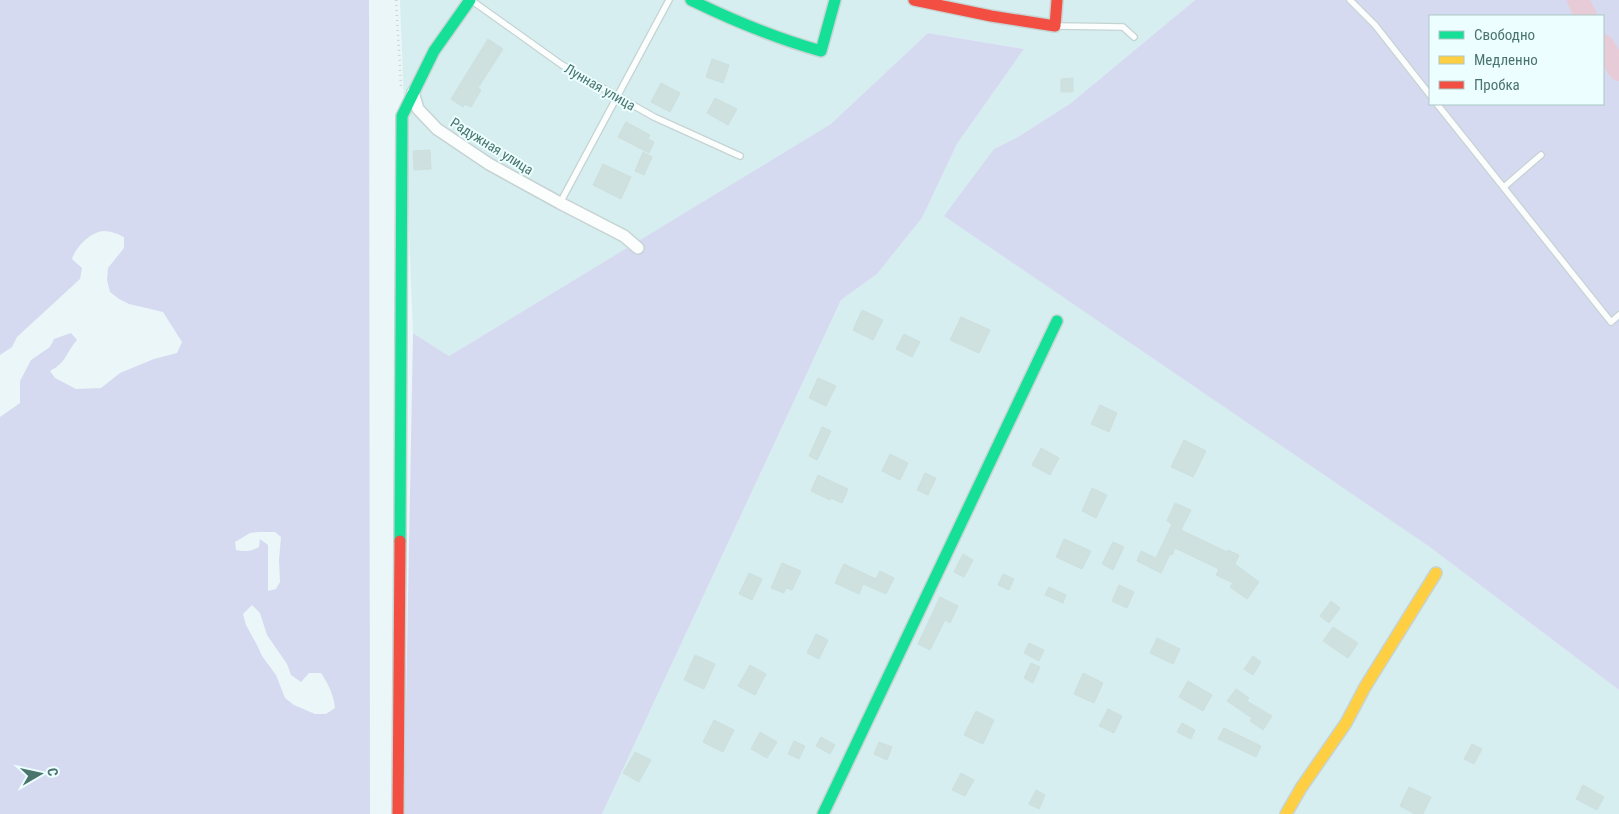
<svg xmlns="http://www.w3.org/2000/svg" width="1619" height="814" font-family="'Roboto Condensed',sans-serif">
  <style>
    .residential { fill: #d6eeef }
    .green { fill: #d6daf0; fill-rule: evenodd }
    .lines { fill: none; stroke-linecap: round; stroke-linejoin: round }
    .river { stroke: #e7ccd8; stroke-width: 22 }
    .building { fill: #cfe1df; stroke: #cddfde }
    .lane-casing { stroke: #c6d3d3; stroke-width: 8 }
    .street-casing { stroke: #c6d3d3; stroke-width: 14 }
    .fast-casing { stroke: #c6d4d4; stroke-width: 14 }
    .slow-casing { stroke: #c6d4d4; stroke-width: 14 }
    .jam-casing { stroke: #c6d4d4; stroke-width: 14 }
    .path { stroke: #c8d6d4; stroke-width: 2.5; stroke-dasharray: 1 4; stroke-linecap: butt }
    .lane { stroke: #fcfefe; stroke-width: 5.5 }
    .street { stroke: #fcfefe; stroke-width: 11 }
    .fast { stroke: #16e098; stroke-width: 11 }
    .slow { stroke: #ffcf43; stroke-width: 11 }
    .jam { stroke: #f24e42; stroke-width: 11 }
    .labels { text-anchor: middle; stroke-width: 4; stroke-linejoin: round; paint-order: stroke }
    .street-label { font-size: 14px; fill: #4a756d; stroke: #ecfeff }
  </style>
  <rect width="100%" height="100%" fill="#eaf6f7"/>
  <path class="residential" d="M400,0H1195L1071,103L1018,137L994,149L1427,545L1619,690V814H602L841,300L877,274L922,218L957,144L1024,49L928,33L832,124L449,356L413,333Z"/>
  <path class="green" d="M0,0H369L370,814H0V417L20,403V381L31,360L50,347L54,339L71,333L77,340C65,354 67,362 50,371L55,378L76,389L101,388L120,373L154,359L177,353L182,342L163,312L129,304L119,299L110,292L107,280L108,268L124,248V237C118,234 111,231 104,231C90,232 76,247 72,259L82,268L80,279L17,337L12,347L0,355ZM259,532H275L281,537L279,560L280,582L276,589L268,591V545L260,539L259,547C251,551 245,552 236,550L235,542L250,533ZM252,605L260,613L267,635L287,664L291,675L301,682L309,673H321C328,683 334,696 335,708L326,714H315L294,705L285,698L276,675L262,656L257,645L246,625L243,614Z
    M1195,0H1619V690L1427,545L944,216L994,149L1018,137L1071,103ZM1430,16H1603V104H1430Z
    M928,33L1024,49L957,144L922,218L877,274L841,300L602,814H404L413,333L449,356L831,124Z"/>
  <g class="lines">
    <path class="river" d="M1578,0L1586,16
      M1603,45L1619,70"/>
  </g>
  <path class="building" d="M488,39L503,49L478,88L481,90L471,107L465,104L463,107L451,99Z
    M712,59L729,65L723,83L706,77Z
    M1073,78V92H1061V79Z
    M661,83L680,93L670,112L651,102Z
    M715,98L737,109L728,125L707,113Z
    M626,122L650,135L648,139L654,142L649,153L618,137Z
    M430,150L431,169L414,170L413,151Z
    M643,152L652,157L644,175L635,171Z
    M603,164L631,177L621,199L593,185Z
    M862,310L883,320L873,340L853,330Z
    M961,317L990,330L979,353L950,340Z
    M904,334L920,342L912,357L896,349Z
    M818,378L836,386L826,406L809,398Z
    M1100,405L1117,413L1109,432L1091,424Z
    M822,427L831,431L817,460L809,456Z
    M1184,440L1206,451L1193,477L1171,467Z
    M1041,448L1059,458L1050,475L1032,465Z
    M890,454L908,463L900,480L882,471Z
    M925,473L936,478L928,495L917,490Z
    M818,475L848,489L842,503L831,498L830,500L811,491Z
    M1092,488L1107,495L1096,518L1082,511Z
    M1175,503L1191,510L1181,530L1227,552L1228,550L1239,555L1235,564L1259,582L1247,599L1230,587L1233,583L1216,575L1219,569L1175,548L1172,555L1170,554L1161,573L1137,561L1141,551L1156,558L1172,524L1167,521Z
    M1064,539L1091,551L1082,569L1056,557Z
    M1113,542L1124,547L1113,570L1102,564Z
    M963,554L973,560L964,577L954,572Z
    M782,563L801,571L792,590L786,588L784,593L771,588Z
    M844,564L876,579L880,571L894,578L886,594L863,584L859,594L835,583Z
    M749,573L762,579L752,600L739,594Z
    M1003,574L1014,579L1009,590L998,585Z
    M1119,585L1134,592L1127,608L1112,601Z
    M1049,587L1066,595L1063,603L1045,595Z
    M940,597L958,606L950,623L945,620L930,650L918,644Z
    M1331,601L1340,608L1329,623L1320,616Z
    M1333,627L1358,643L1348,658L1323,641Z
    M816,634L828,640L819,659L807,653Z
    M1157,638L1180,649L1173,664L1150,653Z
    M1029,643L1044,650L1039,661L1024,653Z
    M695,655L715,664L704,689L684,680Z
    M1253,656L1261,662L1253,675L1244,669Z
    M1031,663L1040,667L1033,683L1024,678Z
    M750,665L766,674L755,695L738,686Z
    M1083,673L1103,683L1094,703L1074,694Z
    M1188,681L1212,695L1203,711L1179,697Z
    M1236,689L1249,698L1247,701L1272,716L1263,730L1250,721L1252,718L1227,701Z
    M1108,709L1122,716L1114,733L1099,726Z
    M976,711L994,720L983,744L964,735Z
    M714,720L734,730L723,752L703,742Z
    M1182,723L1195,730L1191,739L1177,732Z
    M1224,728L1261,746L1256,757L1218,739Z
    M760,732L777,742L767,758L751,749Z
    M821,737L835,745L830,754L816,746Z
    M794,741L805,746L799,759L788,754Z
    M879,742L892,747L887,760L874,754Z
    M1472,744L1482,749L1474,764L1464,759Z
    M635,752L651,760L639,782L623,773Z
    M961,773L974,780L965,796L952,790Z
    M1583,785L1604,797L1597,810L1576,799Z
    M1409,787L1431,797L1423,814H1415L1400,806Z
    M1036,790L1045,795L1039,809L1029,804Z"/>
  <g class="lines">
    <g class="lane-casing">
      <path id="lane" d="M471,0L562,65L654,117L740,156
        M1350,0L1375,25L1430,95
        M1057,26L1123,27L1134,37
        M1437,104L1611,322L1619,315
        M1504,187L1541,155
        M560,203L669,0"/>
    </g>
    <g class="street-casing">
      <path id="street" d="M413,92L418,109L437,129L489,164L560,203L624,236L638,248"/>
    </g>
    <g class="fast-casing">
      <path id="fast" d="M691,0C734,21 775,38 821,51L835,0
        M400,541L402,116L434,51L470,0
        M823,814L1057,321"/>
    </g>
    <g class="slow-casing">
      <path id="slow" d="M1286,814L1301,788L1346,723L1365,687L1436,573"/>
    </g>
    <g class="jam-casing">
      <path id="jam" d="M914,0L991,16L1055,26L1057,0
        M398,814L400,541"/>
    </g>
    <path class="path" d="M396,0L401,86"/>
    <use href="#lane" class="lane"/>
    <use href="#street" class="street"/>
    <use href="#fast" class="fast"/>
    <use href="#slow" class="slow"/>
    <use href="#jam" class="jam"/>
  </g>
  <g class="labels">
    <g class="street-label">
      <text transform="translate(600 87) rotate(30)" y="5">Лунная улица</text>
      <text transform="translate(492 146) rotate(32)" y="5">Радужная улица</text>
    </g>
  </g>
  <rect x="1429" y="15" width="175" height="90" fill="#ecfeff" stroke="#abc7c5"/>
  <rect x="1439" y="31" width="25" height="8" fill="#16e098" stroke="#abc7c5"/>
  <text x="1474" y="40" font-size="15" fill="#4a756d">Свободно</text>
  <rect x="1439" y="56" width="25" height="8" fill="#ffcf43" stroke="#abc7c5"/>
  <text x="1474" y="65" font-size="15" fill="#4a756d">Медленно</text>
  <rect x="1439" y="81" width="25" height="8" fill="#f24e42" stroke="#abc7c5"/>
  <text x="1474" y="90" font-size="15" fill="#4a756d">Пробка</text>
  <g transform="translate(40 774) rotate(81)" stroke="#ecfeff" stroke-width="4" paint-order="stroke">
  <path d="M0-4L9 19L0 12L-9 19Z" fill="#4a756d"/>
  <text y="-8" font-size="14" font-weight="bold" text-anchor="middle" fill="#4a756d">С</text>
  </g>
</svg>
